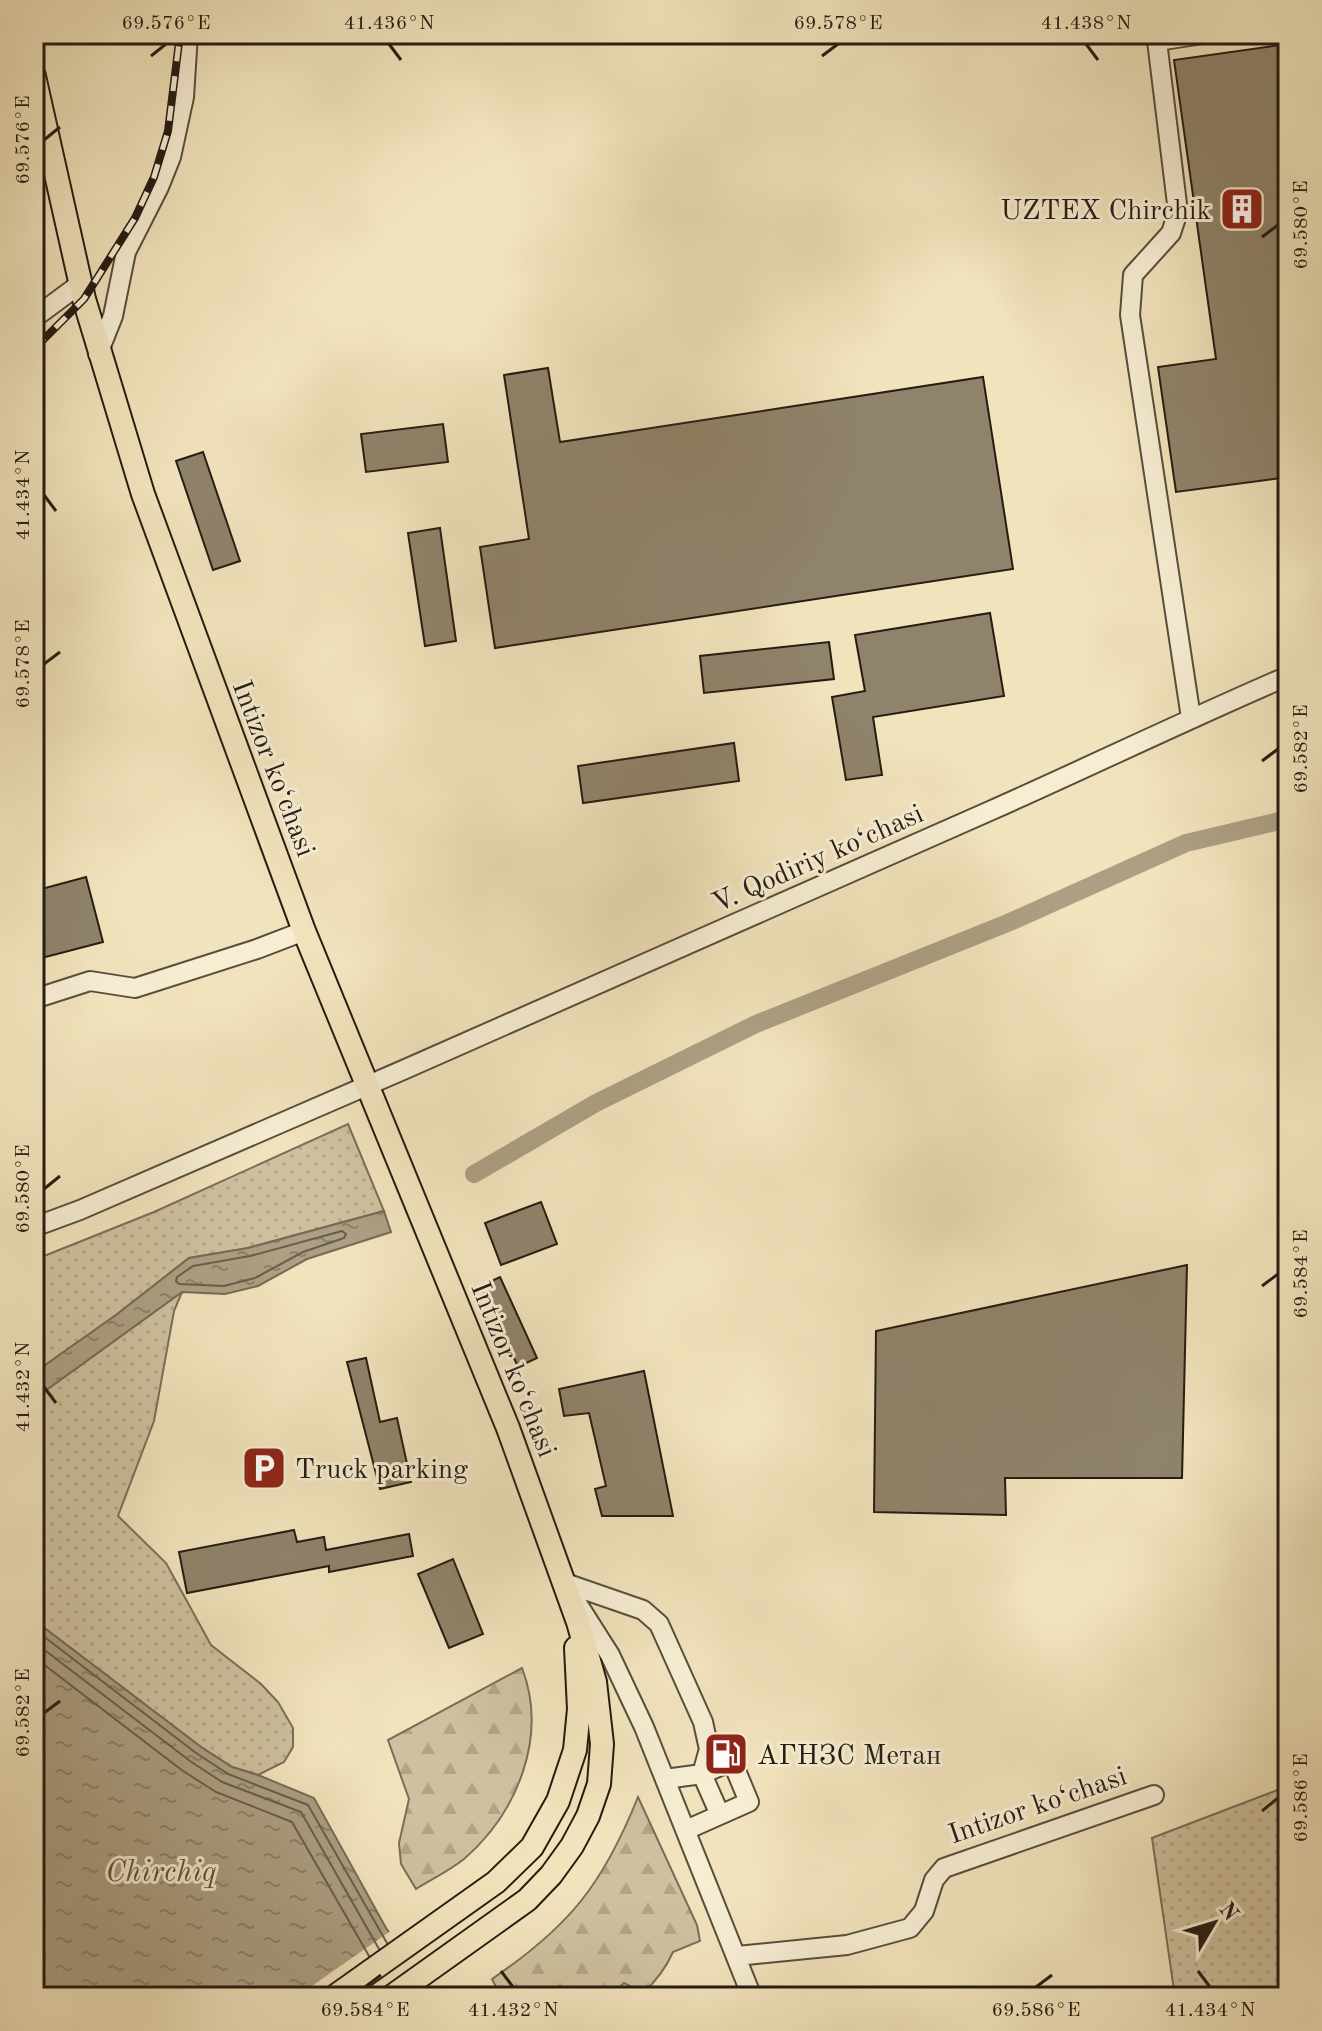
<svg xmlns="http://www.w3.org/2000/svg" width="1322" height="2031" font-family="'Old Standard TT',serif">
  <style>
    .grass { fill: url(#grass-dots); stroke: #7a6e59; stroke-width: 2 }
    .forest { fill: url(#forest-firs); stroke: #7a6e59; stroke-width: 2 }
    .water { fill: url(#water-ripples); stroke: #766b56; stroke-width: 2 }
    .pier { fill: #f1e3bc }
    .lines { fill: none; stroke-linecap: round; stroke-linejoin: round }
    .shore { stroke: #685e4b; stroke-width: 2 }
    .canal { stroke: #ac9f83; stroke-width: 18 }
    .building { fill: #8f836b; stroke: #251c13; stroke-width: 2 }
    .minor-casing { stroke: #584e3d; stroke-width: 22 }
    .major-casing { stroke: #251c13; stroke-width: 26 }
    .minor { stroke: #f6edd3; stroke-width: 18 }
    .major { stroke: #f1e3bc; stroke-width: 22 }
    .rail-casing { stroke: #251c13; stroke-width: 8 }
    .rail { stroke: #f6edd3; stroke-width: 5; stroke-dasharray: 15; stroke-linecap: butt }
    .ticks { fill: none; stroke: #251c13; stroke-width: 3 }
    .labels { text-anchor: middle; stroke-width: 6; stroke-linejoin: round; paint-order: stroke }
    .poi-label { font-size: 28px; fill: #251c13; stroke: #f6edd3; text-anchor: start }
    .street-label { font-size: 28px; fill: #251c13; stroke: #f6edd3 }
    .water-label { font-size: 30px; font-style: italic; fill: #5b5040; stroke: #f6edd3 }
    .neatline { fill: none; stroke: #251c13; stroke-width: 3 }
    .ticks-label { font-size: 20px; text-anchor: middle; fill: #251c13 }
  </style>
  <defs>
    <pattern id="grass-dots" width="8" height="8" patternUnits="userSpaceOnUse" patternTransform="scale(2)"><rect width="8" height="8" fill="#cec19f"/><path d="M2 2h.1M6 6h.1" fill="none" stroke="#b1a588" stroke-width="1.8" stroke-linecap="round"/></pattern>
    <pattern id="forest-firs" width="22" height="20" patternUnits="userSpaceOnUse" patternTransform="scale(2)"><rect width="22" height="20" fill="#cec19f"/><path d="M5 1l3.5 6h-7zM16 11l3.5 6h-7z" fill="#b1a588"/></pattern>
    <pattern id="water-ripples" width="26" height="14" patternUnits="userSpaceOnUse" patternTransform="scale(2)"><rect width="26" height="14" fill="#ac9f83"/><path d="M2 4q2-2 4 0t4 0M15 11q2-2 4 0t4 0" fill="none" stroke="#8c816a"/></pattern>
  </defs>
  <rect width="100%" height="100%" fill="#f1e3bc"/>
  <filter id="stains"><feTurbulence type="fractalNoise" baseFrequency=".0025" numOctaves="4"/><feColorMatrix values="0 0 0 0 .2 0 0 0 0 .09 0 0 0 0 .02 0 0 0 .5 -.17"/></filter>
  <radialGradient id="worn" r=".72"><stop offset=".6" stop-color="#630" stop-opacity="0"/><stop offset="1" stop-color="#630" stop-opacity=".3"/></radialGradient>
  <path class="grass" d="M348,1124L384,1211L248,1248L189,1258L116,1315L34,1373V1260L154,1212Z
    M182,1292L174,1311L154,1421L118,1516L166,1563L211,1645L261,1684L278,1702L293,1728V1747L284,1762L258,1775L232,1767L201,1747L34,1620V1399Z
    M1288,1786V1997H1175L1152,1838Z"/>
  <path class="forest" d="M522,1668C548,1736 518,1812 464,1859C449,1871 432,1879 416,1889L401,1864L399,1843L409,1799L388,1740Z
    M638,1797L697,1925L700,1941L673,1952C666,1968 656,1981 643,1993L624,1983L609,1997H501L492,1979C570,1926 603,1884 638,1797Z"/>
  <path class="water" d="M384,1211L391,1232L307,1259L258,1286L225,1294L182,1292L34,1399V1373L116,1315L189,1258L248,1248Z
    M34,1620L201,1747L232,1767L258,1775L314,1798L386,1928L437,1997H34Z"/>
  <path class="pier" d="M392,1930L439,1993L433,1997H296Z"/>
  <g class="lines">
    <path class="shore" d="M342,1231L346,1234L344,1238L303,1252L255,1278L224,1286L179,1284L176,1281L177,1277L193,1266L250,1256Z
      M34,1629L196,1753L228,1774L308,1805L387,1943
      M34,1642L190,1761L222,1782L301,1812L379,1949
      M34,1657L183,1771L216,1792L292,1822L369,1956"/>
    <path class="canal" d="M474,1174L596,1103L756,1024L1010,922L1186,843L1288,819"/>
  </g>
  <path class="building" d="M1288,44V477L1176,492L1158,367L1216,359L1174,60Z
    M548,368L560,442L983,377L1013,569L495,648L480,547L529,539L504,375Z
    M443,424L448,462L366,472L361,434Z
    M203,452L240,561L213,570L176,461Z
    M440,528L456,641L425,646L408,533Z
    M990,613L1004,696L873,717L882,775L846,780L832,697L865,691L855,635Z
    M829,642L834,679L704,693L700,656Z
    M734,743L739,781L583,803L578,766Z
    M86,877L103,942L34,960V891Z
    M541,1202L557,1244L501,1265L485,1223Z
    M1187,1265L1182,1478H1005L1006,1515L874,1512L876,1331Z
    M500,1277L537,1358L518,1367L481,1286Z
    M366,1358L380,1422L397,1418L411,1482L380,1489L347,1362Z
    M644,1371L673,1516H602L595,1489L606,1486L589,1413L564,1416L559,1389Z
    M294,1530L297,1542L324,1537L326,1550L409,1534L413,1556L329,1572V1566L187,1593L179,1552Z
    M453,1559L483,1634L449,1648L418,1574Z"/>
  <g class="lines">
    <g class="minor-casing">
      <path id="minor" d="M34,318L80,284
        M98,354L113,316L126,252L159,187L171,157L184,97L188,34
        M1191,718L1130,315L1133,275L1171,233L1178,212L1157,41L1203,34
        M34,999L90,981L135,988L257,949L304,931
        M34,1227L80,1210C385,1079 689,945 992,810C1091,766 1188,719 1288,676
        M565,1583L643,1610L659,1624L703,1722L709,1749L702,1774L720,1815
        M577,1603L610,1655L644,1727L752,1997
        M665,1779L702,1774L732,1761L749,1802L686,1830
        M737,1956L847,1945L910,1928L924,1911L934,1880L944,1868L1154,1795"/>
    </g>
    <g class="major-casing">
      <path id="major" d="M34,76L84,299L143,494L304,931L508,1428L578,1622L595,1682L602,1744L599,1784L588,1816L572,1846L551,1875L527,1900L391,1997
        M334,1997L496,1882L532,1847L558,1801L575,1750L579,1709L576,1648"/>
    </g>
    <use href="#minor" class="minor"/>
    <use href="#major" class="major"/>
    <g class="rail-casing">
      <path id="rail" d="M34,349L84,299L135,218L154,177L168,131L180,34"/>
    </g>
    <use href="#rail" class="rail"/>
  </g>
  <path class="ticks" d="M389,44L401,60M1086,44L1098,60M151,56L166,44M822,56L838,44M44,140L60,127M1262,237L1278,225M44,495L56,511M44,664L60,652M1262,761L1278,749M44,1189L60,1176M1262,1286L1278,1274M44,1387L56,1403M44,1713L60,1701M1262,1811L1278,1798M501,1971L513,1987M1198,1971L1210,1987M365,1987L381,1975M1036,1987L1052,1975"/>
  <defs>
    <g id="building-square" transform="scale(2.3)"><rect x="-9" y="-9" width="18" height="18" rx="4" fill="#8f2418" stroke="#f6edd3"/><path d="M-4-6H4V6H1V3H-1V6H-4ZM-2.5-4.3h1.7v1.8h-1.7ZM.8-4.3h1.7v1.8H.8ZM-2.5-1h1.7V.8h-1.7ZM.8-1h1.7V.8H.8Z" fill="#fff"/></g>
    <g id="parking-square" transform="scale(2.3)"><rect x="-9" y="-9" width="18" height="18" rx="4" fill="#8f2418" stroke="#f6edd3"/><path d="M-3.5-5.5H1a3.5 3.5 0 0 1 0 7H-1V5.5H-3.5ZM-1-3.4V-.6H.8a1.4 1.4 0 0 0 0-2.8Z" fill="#fff"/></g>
    <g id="fuel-square" transform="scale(2.3)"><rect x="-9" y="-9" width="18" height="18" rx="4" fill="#8f2418" stroke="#f6edd3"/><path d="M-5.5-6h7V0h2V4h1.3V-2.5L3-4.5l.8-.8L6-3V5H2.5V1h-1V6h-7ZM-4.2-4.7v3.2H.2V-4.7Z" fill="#fff"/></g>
  </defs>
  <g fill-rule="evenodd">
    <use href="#building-square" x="1242" y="209"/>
    <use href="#parking-square" x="264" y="1468"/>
    <use href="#fuel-square" x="726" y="1754"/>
  </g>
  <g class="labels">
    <g class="poi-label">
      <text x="1211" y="219" text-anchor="end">UZTEX Chirchik</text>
      <text x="295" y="1478">Truck parking</text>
      <text x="757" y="1764">АГНЗС Метан</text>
    </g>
    <g class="street-label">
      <text transform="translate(275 768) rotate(69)" y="10">Intizor ko‘chasi</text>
      <text transform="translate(817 857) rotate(-24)" y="10">V. Qodiriy ko‘chasi</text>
      <text transform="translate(515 1369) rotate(68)" y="10">Intizor ko‘chasi</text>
      <text transform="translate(1037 1804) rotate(-19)" y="10">Intizor ko‘chasi</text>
    </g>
    <g class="water-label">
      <text x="161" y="1881">Chirchiq</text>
    </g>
  </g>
  <rect width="1322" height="2031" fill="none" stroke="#f1e3bc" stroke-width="88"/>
  <g transform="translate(1214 1923) rotate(52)" stroke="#f6edd3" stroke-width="6" paint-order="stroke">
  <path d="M0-6L14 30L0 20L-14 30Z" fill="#251c13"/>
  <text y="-12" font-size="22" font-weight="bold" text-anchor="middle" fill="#251c13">N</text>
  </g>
  <rect x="44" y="44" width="1234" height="1943" class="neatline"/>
  <g class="ticks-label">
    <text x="166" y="29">69.576°E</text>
    <text x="389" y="29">41.436°N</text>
    <text x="838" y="29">69.578°E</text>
    <text x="1086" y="29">41.438°N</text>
    <text transform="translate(22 140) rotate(-90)" y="7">69.576°E</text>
    <text transform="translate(1300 225) rotate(-90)" y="7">69.580°E</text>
    <text transform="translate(22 495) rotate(-90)" y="7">41.434°N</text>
    <text transform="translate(22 664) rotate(-90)" y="7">69.578°E</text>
    <text transform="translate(1300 749) rotate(-90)" y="7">69.582°E</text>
    <text transform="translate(22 1189) rotate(-90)" y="7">69.580°E</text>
    <text transform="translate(1300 1274) rotate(-90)" y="7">69.584°E</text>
    <text transform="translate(22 1387) rotate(-90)" y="7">41.432°N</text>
    <text transform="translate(22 1713) rotate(-90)" y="7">69.582°E</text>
    <text transform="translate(1300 1798) rotate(-90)" y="7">69.586°E</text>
    <text x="365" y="2016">69.584°E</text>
    <text x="513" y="2016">41.432°N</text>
    <text x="1036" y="2016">69.586°E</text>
    <text x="1210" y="2016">41.434°N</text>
  </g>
  <rect width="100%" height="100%" filter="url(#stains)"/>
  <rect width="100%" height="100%" fill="url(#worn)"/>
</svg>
